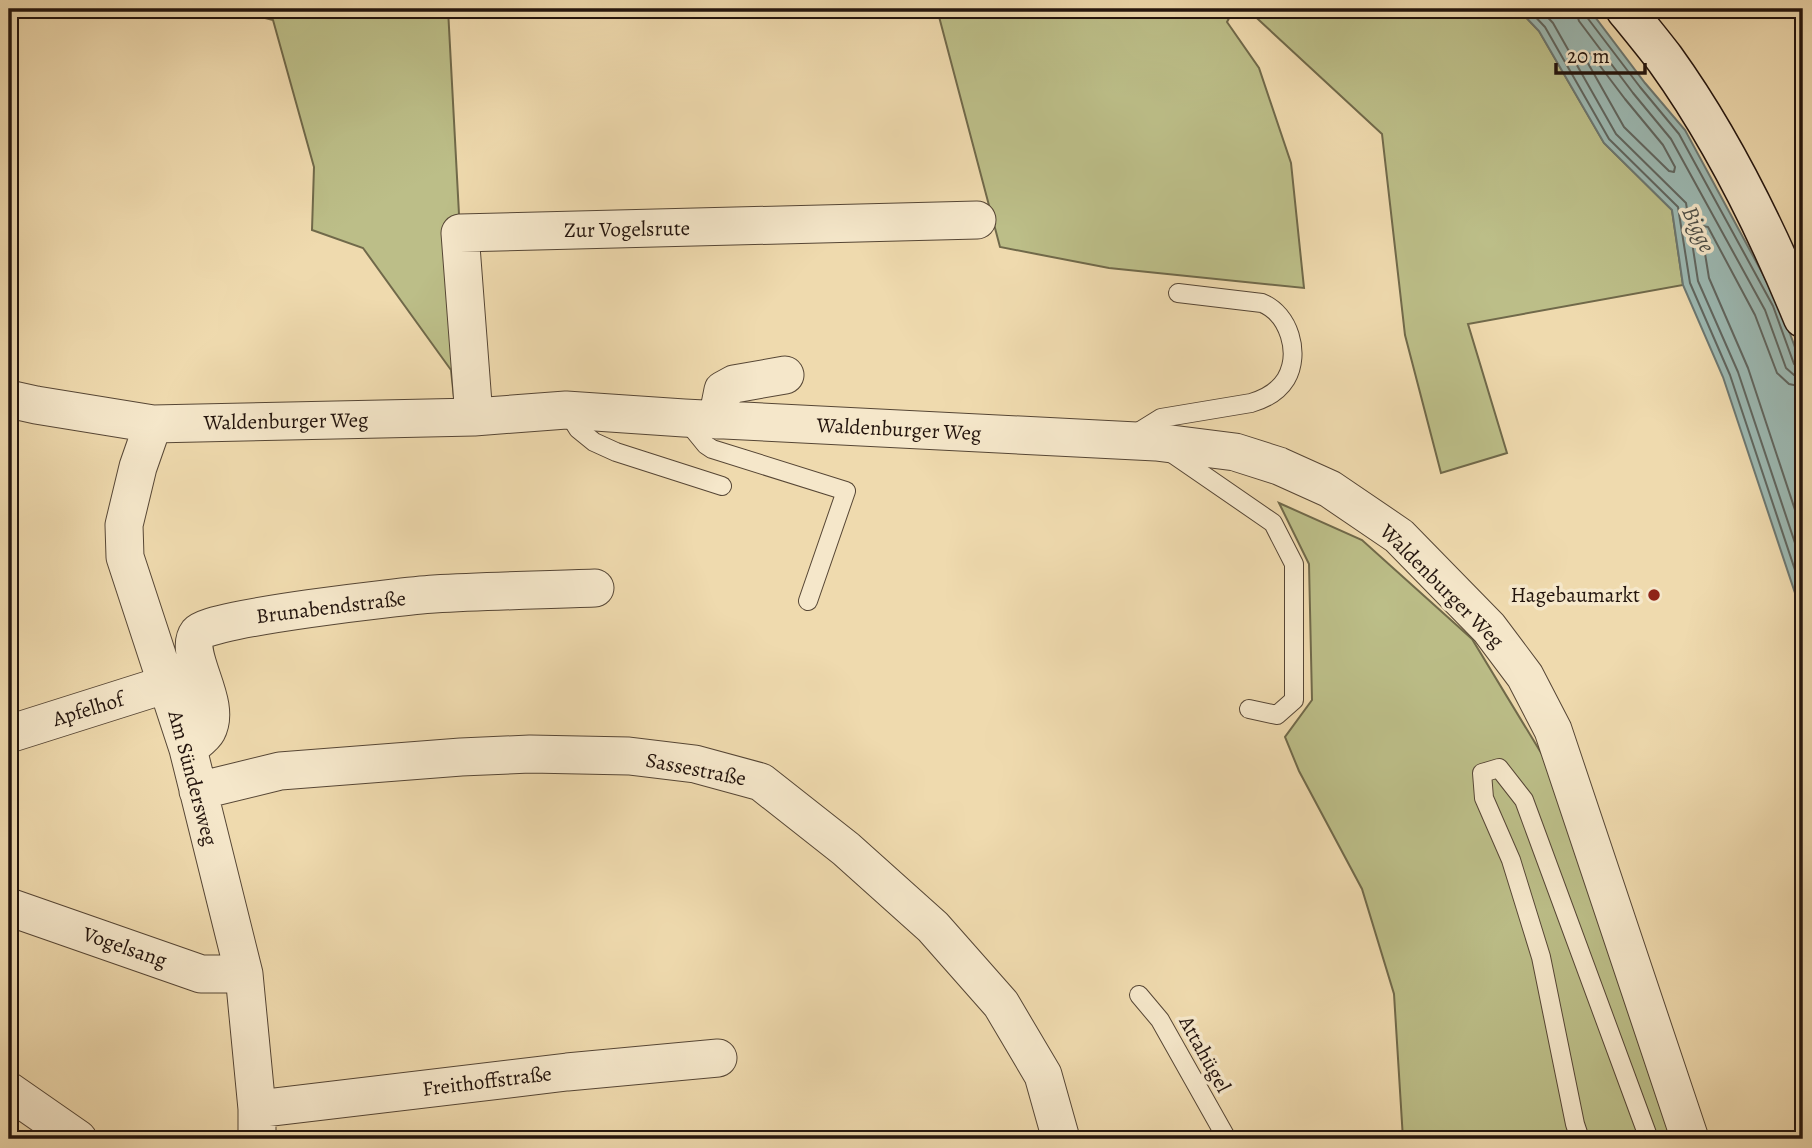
<svg xmlns="http://www.w3.org/2000/svg" width="1812" height="1148" font-family="Alegreya,serif">
  <style>
    .green { fill: #bcbe88; stroke: #70694a; stroke-width: 2 }
    .water { fill: #9cb9b3; stroke: #6c7771; stroke-width: 2 }
    .lines { fill: none; stroke-linecap: round; stroke-linejoin: round }
    .shore { stroke: #606660; stroke-width: 2 }
    .lane-casing { stroke: #564635; stroke-width: 20 }
    .street-casing { stroke: #564635; stroke-width: 39 }
    .secondary-casing { stroke: #23140d; stroke-width: 41 }
    .lane { stroke: #f5e7ca; stroke-width: 18 }
    .street { stroke: #f5e7ca; stroke-width: 37 }
    .secondary { stroke: #f5e7ca; stroke-width: 38 }
    .poi-dot { fill: #8f2418; stroke: #f5e7ca; stroke-width: 2.5 }
    .labels { text-anchor: middle; stroke-width: 7; stroke-linejoin: round; paint-order: stroke }
    .street-label { font-size: 21px; fill: #23140d; stroke: #f5e7ca }
    .poi-label { font-size: 21px; fill: #23140d; stroke: #f5e7ca; text-anchor: end }
    .water-label { font-size: 23px; font-style: italic; fill: #4d4e47; stroke: #f5e7ca }
  </style>
  <rect width="100%" height="100%" fill="#efdaae"/>
  <filter id="stains"><feTurbulence type="fractalNoise" baseFrequency=".00286" numOctaves="4"/><feColorMatrix values="0 0 0 0 .2 0 0 0 0 .09 0 0 0 0 .02 0 0 0 .5 -.17"/></filter>
  <radialGradient id="worn" r=".72"><stop offset=".6" stop-color="#630" stop-opacity="0"/><stop offset="1" stop-color="#630" stop-opacity=".3"/></radialGradient>
  <path class="green" d="M230,9H448L460,233L456,417L451,370L363,248L312,230L314,167L273,20Z
    M937,9H1234L1227,22L1259,68L1291,163L1304,288L1109,268L1000,247Z
    M1247,9H1518L1539,31L1604,143L1672,210L1683,285L1468,324L1507,453L1441,473L1405,335L1382,134Z
    M1279,503L1362,540L1472,639L1543,756L1671,1139H1403L1394,994L1362,889L1299,771L1285,737L1312,700L1309,564Z"/>
  <path class="water" d="M1518,9H1589L1645,83L1685,130L1779,304L1803,369V617L1723,377L1683,285L1672,210L1604,143L1539,31Z"/>
  <g class="lines">
    <path class="shore" d="M1528,9L1545,27L1609,139L1678,207L1690,283L1730,375L1803,594
      M1540,9L1553,23L1616,134L1686,203L1698,281L1738,372L1803,567
      M1575,9L1579,21L1633,93L1671,139L1765,310L1786,368L1794,375L1803,377
      M1584,9L1586,16L1640,87L1679,134L1773,306L1794,364L1798,367L1803,368
      M1586,53L1591,54L1625,99L1663,145L1675,167L1674,172L1669,171L1624,127L1585,58Z
      M1803,387L1789,384L1777,373L1755,315L1708,227L1703,226L1701,229L1709,278L1748,368L1803,534"/>
    <g class="lane-casing">
      <path id="lane" d="M566,410L578,429L594,442L616,452L722,486
        M684,418L706,445L712,449L846,491L808,601
        M1132,436L1161,418L1251,403C1265,399 1278,392 1286,379C1301,353 1289,314 1262,303L1178,293
        M1170,452L1273,523L1294,564V700L1277,715L1249,709
        M1139,995L1160,1020L1227,1139
        M1580,1139L1575,1124L1541,957L1511,860L1484,798L1482,773L1499,768L1524,800L1649,1139"/>
    </g>
    <g class="street-casing">
      <path id="street" d="M9,399L36,405L153,424L474,417L566,410L684,418L1156,442L1235,452L1279,466L1330,489L1399,536L1489,628L1525,676L1553,730L1690,1139
        M474,417L460,233L977,220
        M717,420L723,390L734,384L785,375
        M153,424L138,467L124,525L125,557L188,749L244,974L257,1109V1139
        M9,734L167,684
        M188,749C193,744 204,737 207,731C223,702 182,654 198,633C210,618 404,596 434,594C488,591 541,590 595,588
        M198,791L280,771L461,757L530,754L629,756L695,764L761,782L846,849L933,927L1001,1004L1043,1075L1061,1139
        M9,907L201,974H244
        M9,1091L78,1139
        M257,1109L567,1072L718,1058"/>
    </g>
    <g class="secondary-casing">
      <path id="secondary" d="M1625,9C1638,25 1652,42 1665,59C1722,138 1766,228 1803,318"/>
    </g>
    <use href="#lane" class="lane"/>
    <use href="#street" class="street"/>
    <use href="#secondary" class="secondary"/>
  </g>
  <circle class="poi-dot" cx="1654" cy="595" r="7"/>
  <g class="labels">
    <g class="street-label">
      <text transform="translate(627 229) rotate(-1)" y="7">Zur Vogelsrute</text>
      <text transform="translate(286 421) rotate(-1)" y="7">Waldenburger Weg</text>
      <text transform="translate(899 429) rotate(3)" y="7">Waldenburger Weg</text>
      <text transform="translate(1442 586) rotate(45)" y="7">Waldenburger Weg</text>
      <text transform="translate(331 607) rotate(-7)" y="7">Brunabendstraße</text>
      <text transform="translate(88 709) rotate(-17)" y="7">Apfelhof</text>
      <text transform="translate(696 769) rotate(11)" y="7">Sassestraße</text>
      <text transform="translate(193 778) rotate(75)" y="7">Am Sündersweg</text>
      <text transform="translate(125 947) rotate(19)" y="7">Vogelsang</text>
      <text transform="translate(1205 1054) rotate(61)" y="7">Attahügel</text>
      <text transform="translate(487 1081) rotate(-7)" y="7">Freithoffstraße</text>
    </g>
    <g class="poi-label">
      <text x="1640" y="602">Hagebaumarkt</text>
    </g>
    <g class="water-label">
      <text transform="translate(1699 229) rotate(65)" y="8">Bigge</text>
    </g>
  </g>
  <rect width="1812" height="1148" fill="none" stroke="#efdaae" stroke-width="35"/>
  <rect x="10" y="10" width="1791" height="1127" fill="none" stroke="#23140d" stroke-width="3.5"/>
  <rect x="18" y="18" width="1777" height="1113" fill="none" stroke="#23140d" stroke-width="2"/>
  <path d="M1556 63v10h89v-10" fill="none" stroke="#23140d" stroke-width="3.5"/>
  <text x="1567" y="63" font-size="21" fill="#23140d" stroke="#f5e7ca" stroke-width="5" paint-order="stroke">20 m</text>
  <rect width="100%" height="100%" filter="url(#stains)"/>
  <rect width="100%" height="100%" fill="url(#worn)"/>
</svg>
